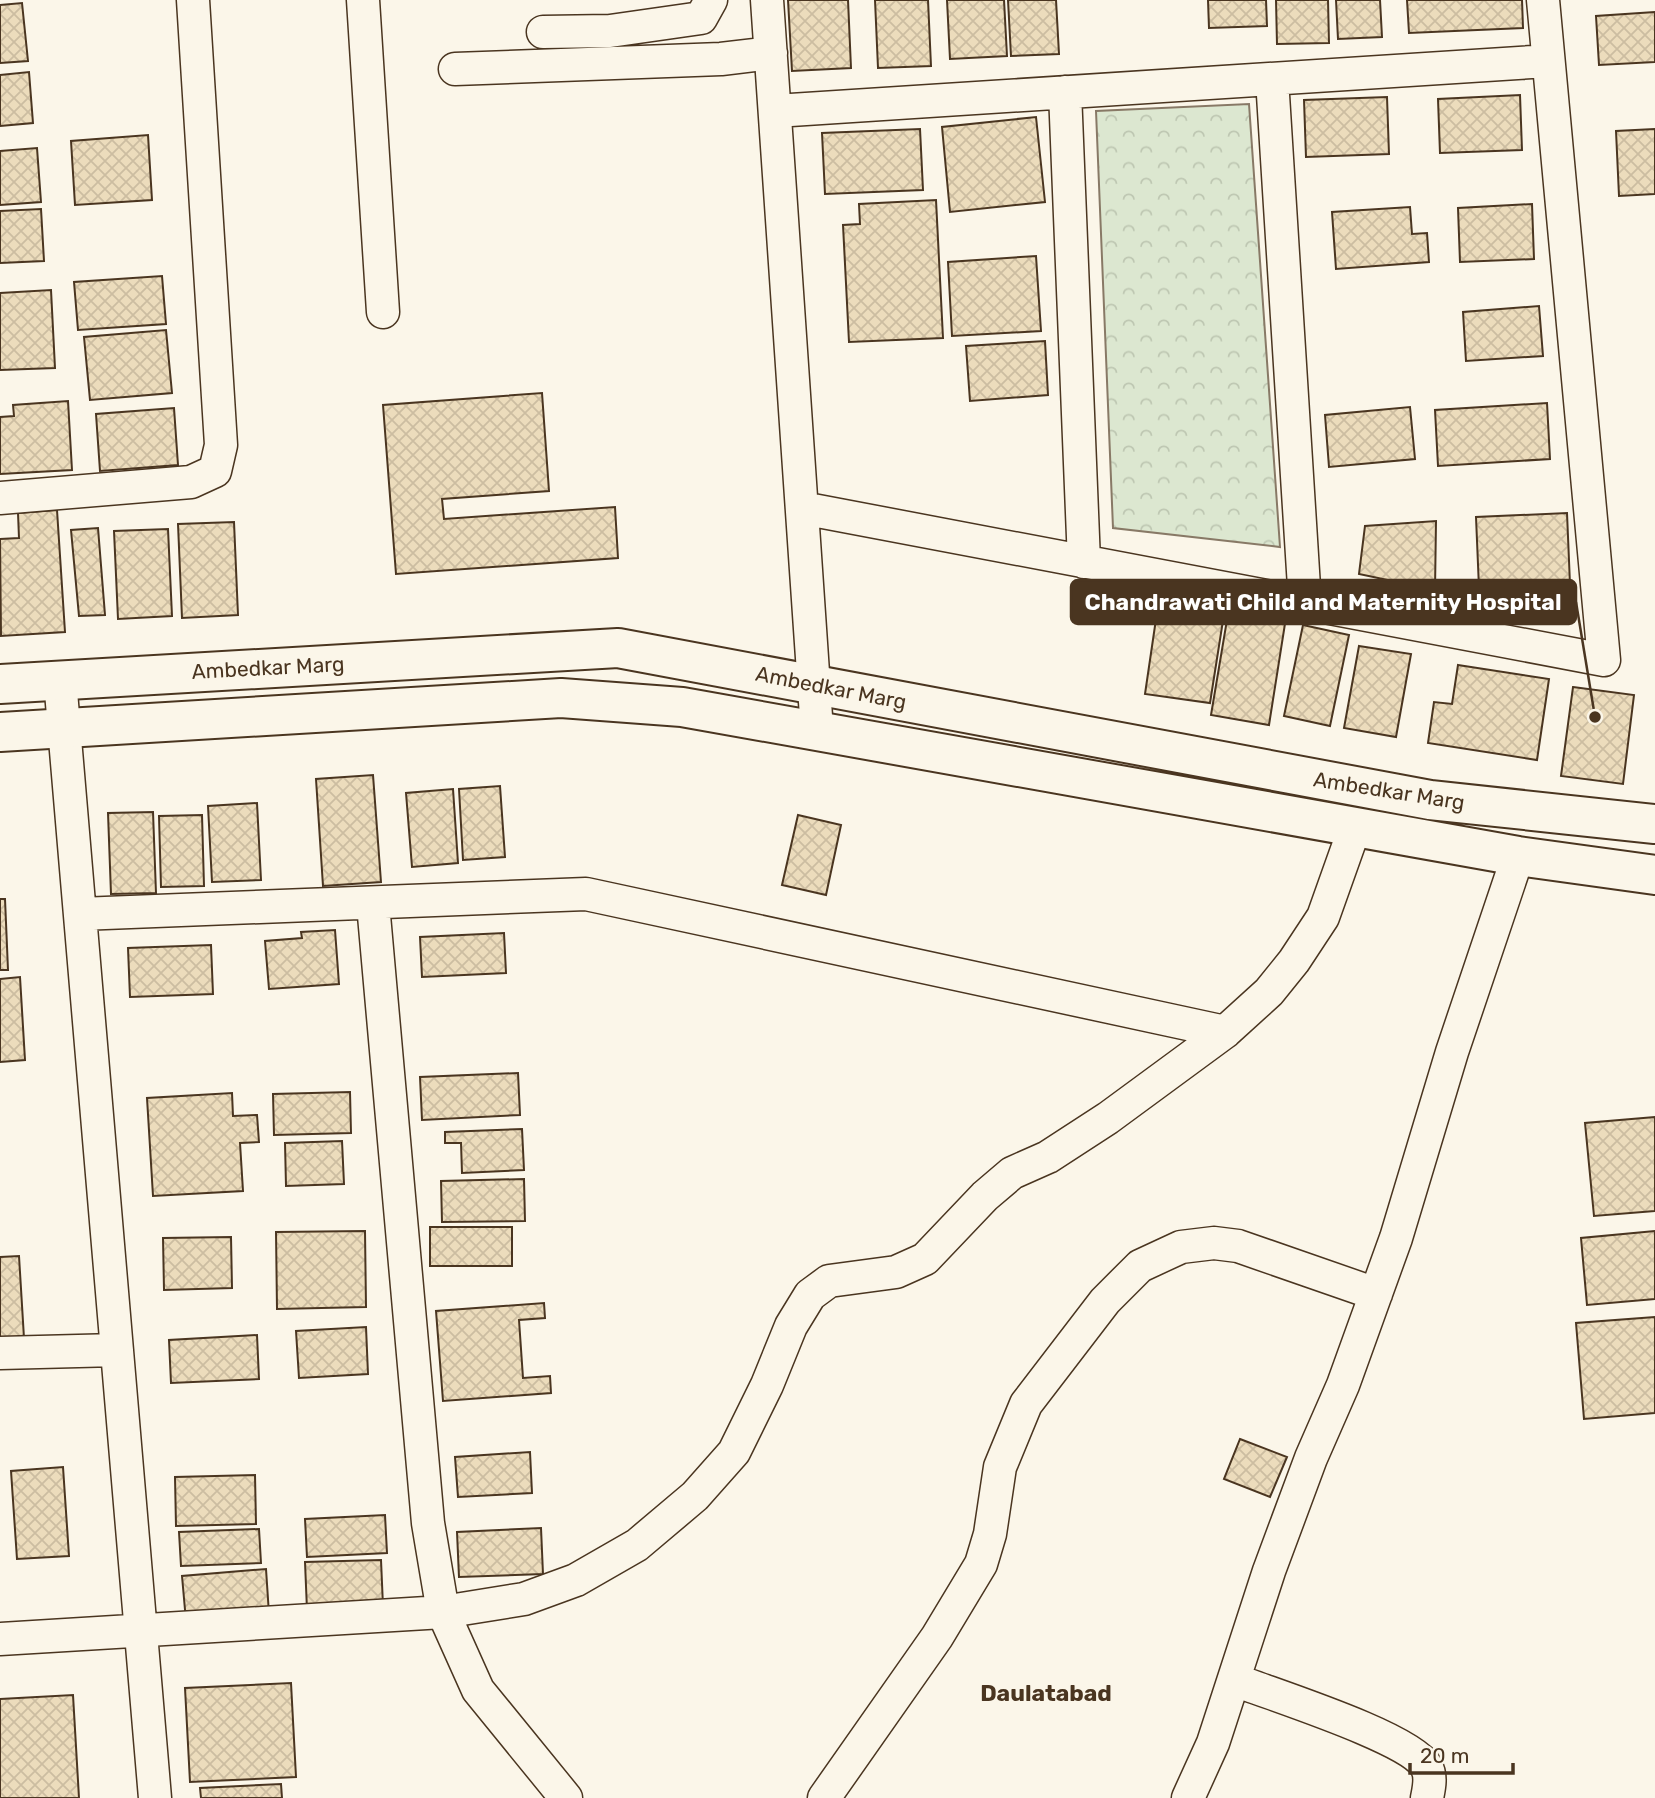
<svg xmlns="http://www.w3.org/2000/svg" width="1655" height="1798" font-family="Rubik,sans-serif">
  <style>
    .park { fill: url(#park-crowns); stroke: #887966; stroke-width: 2 }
    .building { fill: url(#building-cross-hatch); stroke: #4a3520; stroke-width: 2 }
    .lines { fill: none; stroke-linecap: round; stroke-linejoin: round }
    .minor-casing { stroke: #4a3520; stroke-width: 35 }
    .tertiary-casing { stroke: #4a3520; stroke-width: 42 }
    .minor { stroke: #fbf6e9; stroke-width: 32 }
    .tertiary { stroke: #fbf6e9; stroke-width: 38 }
    .labels { text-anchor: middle; stroke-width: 5; stroke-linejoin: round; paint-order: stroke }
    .street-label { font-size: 21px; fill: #4a3520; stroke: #fbf6e9 }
    .neighbourhood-label { font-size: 23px; font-weight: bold; fill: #4a3520; stroke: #fbf6e9 }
    .leader { fill: none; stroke: #4a3520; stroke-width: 2.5 }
    .callout-dot { fill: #4a3520; stroke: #fbf6e9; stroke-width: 2.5 }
    .callout { fill: #4a3520; stroke: #4a3520; stroke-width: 2.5 }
    .callout-label { font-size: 23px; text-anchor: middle; font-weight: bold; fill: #fff }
  </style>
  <defs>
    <pattern id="park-crowns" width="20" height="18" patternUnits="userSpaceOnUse" patternTransform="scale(1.75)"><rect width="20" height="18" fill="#dce7d0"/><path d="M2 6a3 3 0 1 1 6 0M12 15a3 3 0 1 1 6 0" fill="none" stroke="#bec7b2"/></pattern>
    <pattern id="building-cross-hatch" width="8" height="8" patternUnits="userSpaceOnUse" patternTransform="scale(1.75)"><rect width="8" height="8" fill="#ecdcbc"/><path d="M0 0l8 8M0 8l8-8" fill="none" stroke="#ccbda1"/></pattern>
  </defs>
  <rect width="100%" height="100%" fill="#fbf6e9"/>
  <path class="park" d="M1249,104L1280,547L1113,528L1096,111Z"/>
  <path class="building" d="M788,0H848L851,68L792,71Z
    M875,0H928L931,66L878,68Z
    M947,0H1004L1007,56L950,59Z
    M1008,0H1056L1059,54L1011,56Z
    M1208,0H1266L1267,26L1209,28Z
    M1276,0H1328L1329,43L1277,44Z
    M1336,0H1380L1382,37L1338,39Z
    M1407,0H1522L1523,28L1409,33Z
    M22,3L28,61L0,63V5Z
    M1655,12V62L1599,65L1596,16Z
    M29,72L33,123L0,126V75Z
    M1520,95L1522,150L1440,153L1438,99Z
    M1387,97L1389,154L1306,157L1304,100Z
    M1036,117L1045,202L950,212L942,127Z
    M920,129L923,190L825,194L822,133Z
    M1655,129V194L1619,196L1616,131Z
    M148,135L152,200L75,205L71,141Z
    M37,148L41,202L0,205V151Z
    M936,200L943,338L849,342L843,225L860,224L859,204Z
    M1532,204L1534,259L1460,262L1458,208Z
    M1410,207L1412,234L1427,233L1429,262L1336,269L1332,212Z
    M41,209L44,261L0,263V211Z
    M1036,256L1041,331L952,336L948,262Z
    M162,276L166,324L78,330L74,282Z
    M51,290L55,368L0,370V293Z
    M1539,306L1543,356L1466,361L1463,312Z
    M166,330L172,393L90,400L84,337Z
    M1045,341L1048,395L970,401L966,346Z
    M542,393L549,491L442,499L444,519L615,507L618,558L396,574L383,405Z
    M68,401L72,470L0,474V417L14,416L13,405Z
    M1547,403L1550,459L1438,466L1435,410Z
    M1410,407L1415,459L1329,467L1325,415Z
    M174,408L178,465L100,471L96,414Z
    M57,510L65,632L1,636L0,539L19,538L18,513Z
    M1567,513L1571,608L1480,612L1476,517Z
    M1436,521L1435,590L1359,574L1365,526Z
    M234,522L238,615L182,618L178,524Z
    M98,528L105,615L79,616L71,530Z
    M168,529L172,616L118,619L114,531Z
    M1161,585L1227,595L1210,703L1145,694Z
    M1230,602L1287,611L1269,725L1211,715Z
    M1303,625L1349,635L1330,726L1284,716Z
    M1359,646L1411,654L1396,737L1344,728Z
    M1458,665L1549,679L1537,760L1428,743L1434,702L1452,704Z
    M1573,687L1634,695L1623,784L1561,776Z
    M373,775L381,882L323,886L316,779Z
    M500,786L505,857L463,860L459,789Z
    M453,789L458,863L412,867L406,793Z
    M257,803L261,880L212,882L208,806Z
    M153,812L156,893L111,894L108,813Z
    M202,815L204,886L161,887L159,816Z
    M798,815L841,825L826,895L782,885Z
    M0,899H5L8,970H0Z
    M335,930L339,984L269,989L265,941L302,938L301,932Z
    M504,933L506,973L422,977L420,937Z
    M211,945L213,994L130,997L128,948Z
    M20,977L25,1060L0,1062V979Z
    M518,1073L520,1115L422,1120L420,1077Z
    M350,1092L351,1133L274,1135L273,1094Z
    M232,1093L233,1116L257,1115L259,1142L240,1143L243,1191L153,1196L147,1098Z
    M1655,1117V1211L1594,1216L1585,1123Z
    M522,1129L524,1170L462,1173L461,1143H445V1132Z
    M342,1141L344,1184L286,1186L285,1143Z
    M524,1179L525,1221L442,1222L441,1181Z
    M430,1227H512V1266H430Z
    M365,1231L366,1307L277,1309L276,1232Z
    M1655,1231V1299L1587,1305L1581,1238Z
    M231,1237L232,1288L164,1290L163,1238Z
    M19,1256L24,1338L0,1340V1257Z
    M544,1303L545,1318L519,1320L523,1378L550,1376L551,1393L443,1401L436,1311Z
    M1655,1317V1413L1584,1419L1576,1323Z
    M366,1327L368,1374L299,1378L296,1331Z
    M257,1335L259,1379L171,1383L169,1340Z
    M1240,1439L1287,1457L1270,1497L1224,1479Z
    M530,1452L532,1493L458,1497L455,1457Z
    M63,1467L69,1556L17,1559L11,1471Z
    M255,1475L256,1524L176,1526L175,1477Z
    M385,1515L387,1553L307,1557L305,1519Z
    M541,1528L543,1574L459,1577L457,1532Z
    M259,1529L261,1563L181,1566L179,1532Z
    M381,1560L383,1606L307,1610L305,1562Z
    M266,1569L269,1614L186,1621L182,1576Z
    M291,1683L296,1777L190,1782L185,1688Z
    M73,1695L79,1798H0V1699Z
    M281,1784L282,1798H201L200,1788Z"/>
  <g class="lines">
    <g class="minor-casing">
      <path id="minor" d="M363,0L383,312
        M767,0L817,731
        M543,32L610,31L701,18L711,0
        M455,69L721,59L771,53
        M1272,79L1305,603
        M1065,92L1084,562
        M775,111L1548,61
        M0,498L191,482L215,471L221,445L193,0
        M802,508L1604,660L1543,0
        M60,680L155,1798
        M373,904L428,1523L443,1612L478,1690L566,1798
        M80,914L586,894L1225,1032
        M0,1353L117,1350
        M0,1639L443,1612L524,1599L576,1580L637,1545L695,1496L734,1452L767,1385L791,1326L810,1295L829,1281L896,1272L925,1259L985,1196L1012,1173L1048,1157L1108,1118L1225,1032L1269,992L1294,961L1323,917L1355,827
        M1235,1680C1273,1695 1408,1737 1426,1766C1432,1776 1429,1788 1427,1798
        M824,1798L937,1637L981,1564L990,1534L1000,1467L1026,1404L1105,1301L1140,1266L1181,1247L1214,1243L1238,1246L1376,1294
        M1188,1798L1213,1743L1269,1571L1311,1458L1343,1385L1396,1238L1452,1052L1518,856"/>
    </g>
    <g class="tertiary-casing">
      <path id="tertiary" d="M0,684L618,648L1430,800L1655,824
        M0,732L561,698L682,707L1518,856L1655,875"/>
    </g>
    <use href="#minor" class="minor"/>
    <use href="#tertiary" class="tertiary"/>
  </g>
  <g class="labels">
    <g class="street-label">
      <text transform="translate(268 668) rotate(-3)" y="7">Ambedkar Marg</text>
      <text transform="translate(831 688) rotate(11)" y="7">Ambedkar Marg</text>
      <text transform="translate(1389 791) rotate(9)" y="7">Ambedkar Marg</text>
    </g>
    <g class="neighbourhood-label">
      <text x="1046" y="1701">Daulatabad</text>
    </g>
  </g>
  <path class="leader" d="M1595 717L1576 602"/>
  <circle class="callout-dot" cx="1595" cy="717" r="7"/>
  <rect class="callout" x="1071" y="580" width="505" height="44" rx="7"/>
  <g class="callout-label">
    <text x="1323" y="610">Chandrawati Child and Maternity Hospital</text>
  </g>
  <path d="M1410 1763v10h103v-10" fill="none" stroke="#4a3520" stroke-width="3.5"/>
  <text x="1420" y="1763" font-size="21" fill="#4a3520" stroke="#fbf6e9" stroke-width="5" paint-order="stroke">20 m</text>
</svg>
